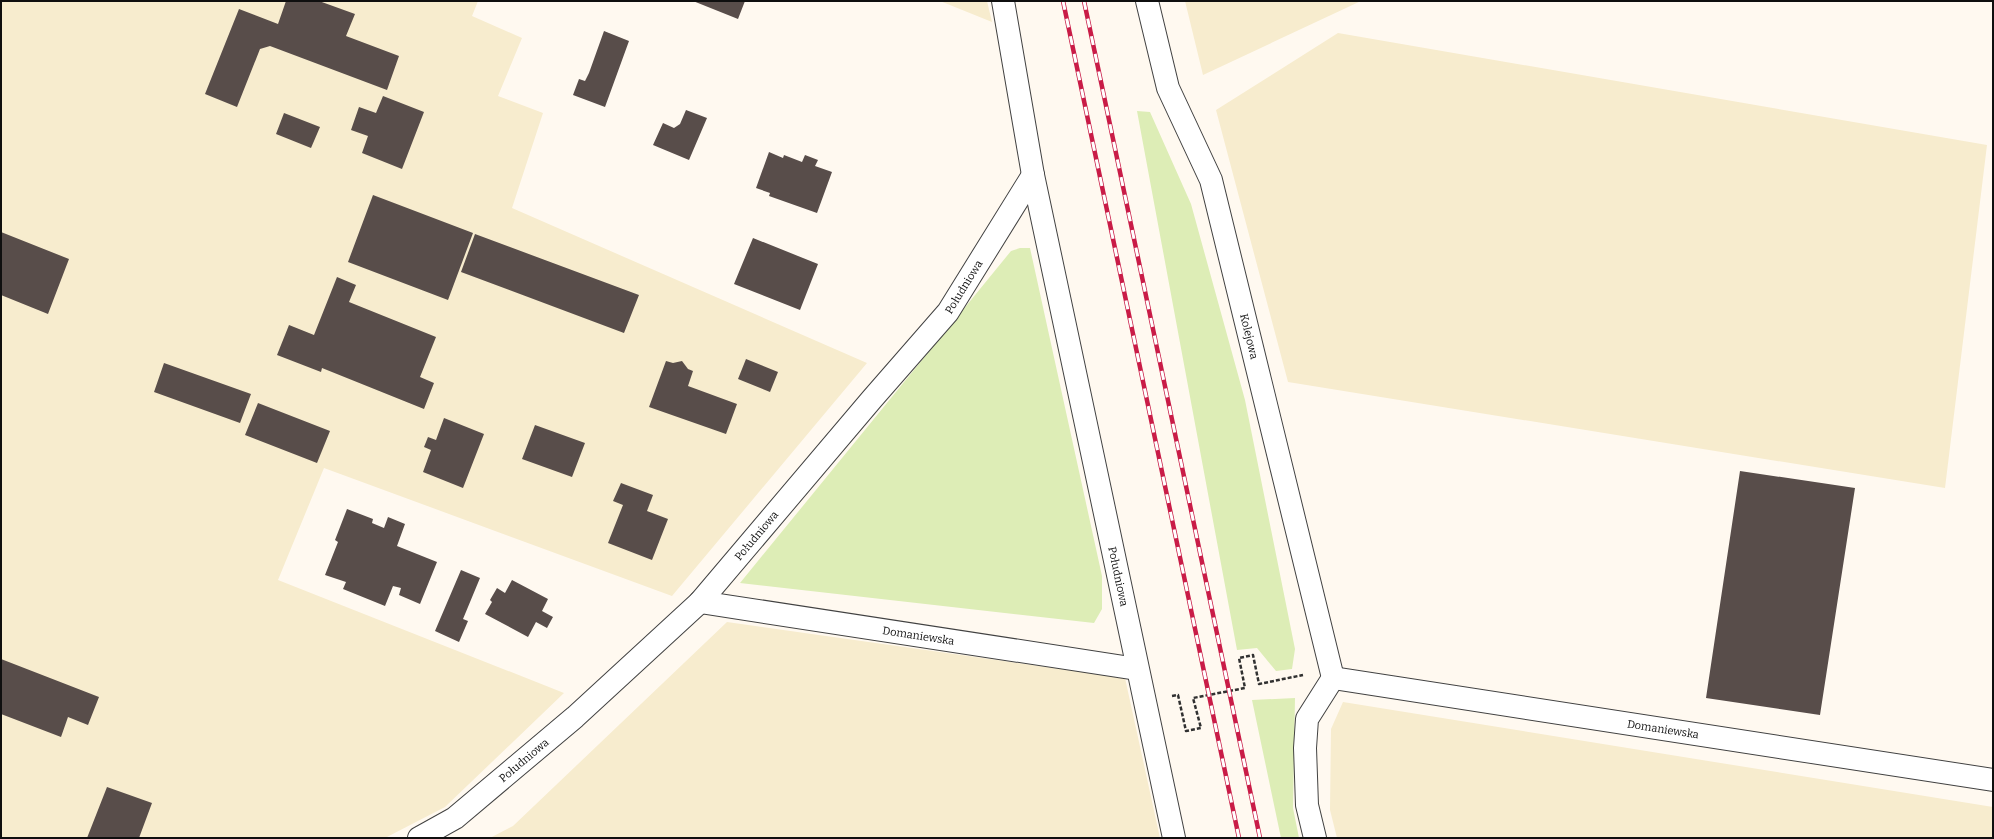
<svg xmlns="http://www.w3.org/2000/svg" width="1994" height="839" font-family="Bitter,serif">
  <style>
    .farmland { fill: #f7ecce }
    .green { fill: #ddedb6 }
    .building { fill: #584d4a }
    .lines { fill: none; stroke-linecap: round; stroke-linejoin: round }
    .minor-casing { stroke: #424242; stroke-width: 24 }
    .path { stroke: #313131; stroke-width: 2.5; stroke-dasharray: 4 2; stroke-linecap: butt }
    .minor { stroke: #fff; stroke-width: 22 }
    .rail-casing { stroke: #c91c47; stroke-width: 4.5 }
    .rail { stroke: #fff; stroke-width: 3; stroke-dasharray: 9; stroke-linecap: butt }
    .labels { text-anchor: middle; stroke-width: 4; stroke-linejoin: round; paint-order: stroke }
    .street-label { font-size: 11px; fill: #0f0f0f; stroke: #fff }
  </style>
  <rect width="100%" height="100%" fill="#fff9f0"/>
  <path class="farmland" d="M1,1H478L472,16L522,38L498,96L543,113L512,208L867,363L672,596L324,468L278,580L564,693L445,807L385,838H1Z
    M940,1H987L992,22Z
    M1185,1H1361L1203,75Z
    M1338,33L1987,145L1945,488L1288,382L1216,110Z
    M727,622L1125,678L1160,838H490L513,826Z
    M1343,702L1993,807V838H1337L1330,810L1331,729Z"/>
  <path class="green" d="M1137,111L1150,112L1191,204L1245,400L1295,649L1292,669L1276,671L1257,648L1237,650Z
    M1020,248H1030L1102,576V609L1094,623L740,583L1011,251Z
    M1295,698L1293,808L1299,838H1281L1252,700Z"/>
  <path class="building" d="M286,1H319L355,14L346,36L399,56L387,90L270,46L260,49L237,107L205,94L239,9L278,24Z
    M693,1H745L738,19Z
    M604,31L629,41L605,107L573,95L579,79L585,81L589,73Z
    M383,96L424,112L402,169L362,153L368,136L351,130L359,107L376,113Z
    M686,110L707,118L689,160L653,145L663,123L674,128L680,124Z
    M284,113L320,127L311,148L276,134Z
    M769,152L783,158L784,155L802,162L805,155L818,160L815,166L832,172L817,213L769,196L770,193L756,188Z
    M373,195L473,233L448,300L348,262Z
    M1,232L69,259L48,314L1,295Z
    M475,234L639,295L624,333L461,272Z
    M753,238L818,264L800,310L734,284Z
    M337,277L356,285L349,302L436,337L420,377L434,383L424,409L322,368L321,372L277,355L289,325L314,335Z
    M746,359L778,372L770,392L738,379Z
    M666,361L673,363L682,361L688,369L693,371L688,386L737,404L726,434L649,407Z
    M164,363L251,394L240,423L154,392Z
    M258,403L330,431L317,463L245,435Z
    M444,418L484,434L463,488L423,472L431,450L424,447L428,437L436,440Z
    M535,425L585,443L572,477L522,459Z
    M1740,471L1855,488L1820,715L1706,698Z
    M621,483L653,495L647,511L668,519L652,560L608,543L623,505L613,501Z
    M347,509L373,519L372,523L384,528L388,517L405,524L397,546L437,562L420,604L399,595L401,588L393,586L385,606L343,589L346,582L325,575L338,542L335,540Z
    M461,570L480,578L463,619L468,621L459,642L435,631Z
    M512,580L548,599L542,611L553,617L547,628L536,622L528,637L485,614L492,602L490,600L497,588L505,593Z
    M1,659L99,697L88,725L68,717L61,737L1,714Z
    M107,787L152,803L139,838H87Z"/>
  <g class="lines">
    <g class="minor-casing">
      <g id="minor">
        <path id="s1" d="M1003,1L1033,175L1174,838"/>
        <path id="s2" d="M1147,1L1168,88L1211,180L1333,678"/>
        <path id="s3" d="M700,602L1137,669"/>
        <path id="s4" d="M1333,678L1993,780"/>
        <path id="s5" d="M419,838L455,818L575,717L700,602L872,399L948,312L1033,175"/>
        <path d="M1315,838L1307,805L1305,748L1307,719L1333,678"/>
      </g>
    </g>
    <path class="path" d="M1172,696L1178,695L1186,731L1201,728L1193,698L1245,688L1239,658L1253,655L1259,684L1303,675"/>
    <use href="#minor" class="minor"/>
    <g class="rail-casing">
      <path id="rail" d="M1063,1L1239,838
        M1084,1L1260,838"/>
    </g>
    <use href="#rail" class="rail"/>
  </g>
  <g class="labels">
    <g class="street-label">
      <text dy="4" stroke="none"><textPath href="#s5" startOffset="779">Południowa</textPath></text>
      <text dy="4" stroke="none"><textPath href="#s2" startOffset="352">Kolejowa</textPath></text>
      <text dy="4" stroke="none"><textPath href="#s5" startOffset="455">Południowa</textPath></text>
      <text dy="4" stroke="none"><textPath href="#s1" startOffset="587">Południowa</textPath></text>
      <text dy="4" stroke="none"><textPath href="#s3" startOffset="221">Domaniewska</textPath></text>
      <text dy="4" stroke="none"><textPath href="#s4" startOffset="334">Domaniewska</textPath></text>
      <text dy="4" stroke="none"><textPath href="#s5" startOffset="131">Południowa</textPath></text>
    </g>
  </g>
  <rect width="1994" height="839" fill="none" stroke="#0f0f0f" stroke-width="4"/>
</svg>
